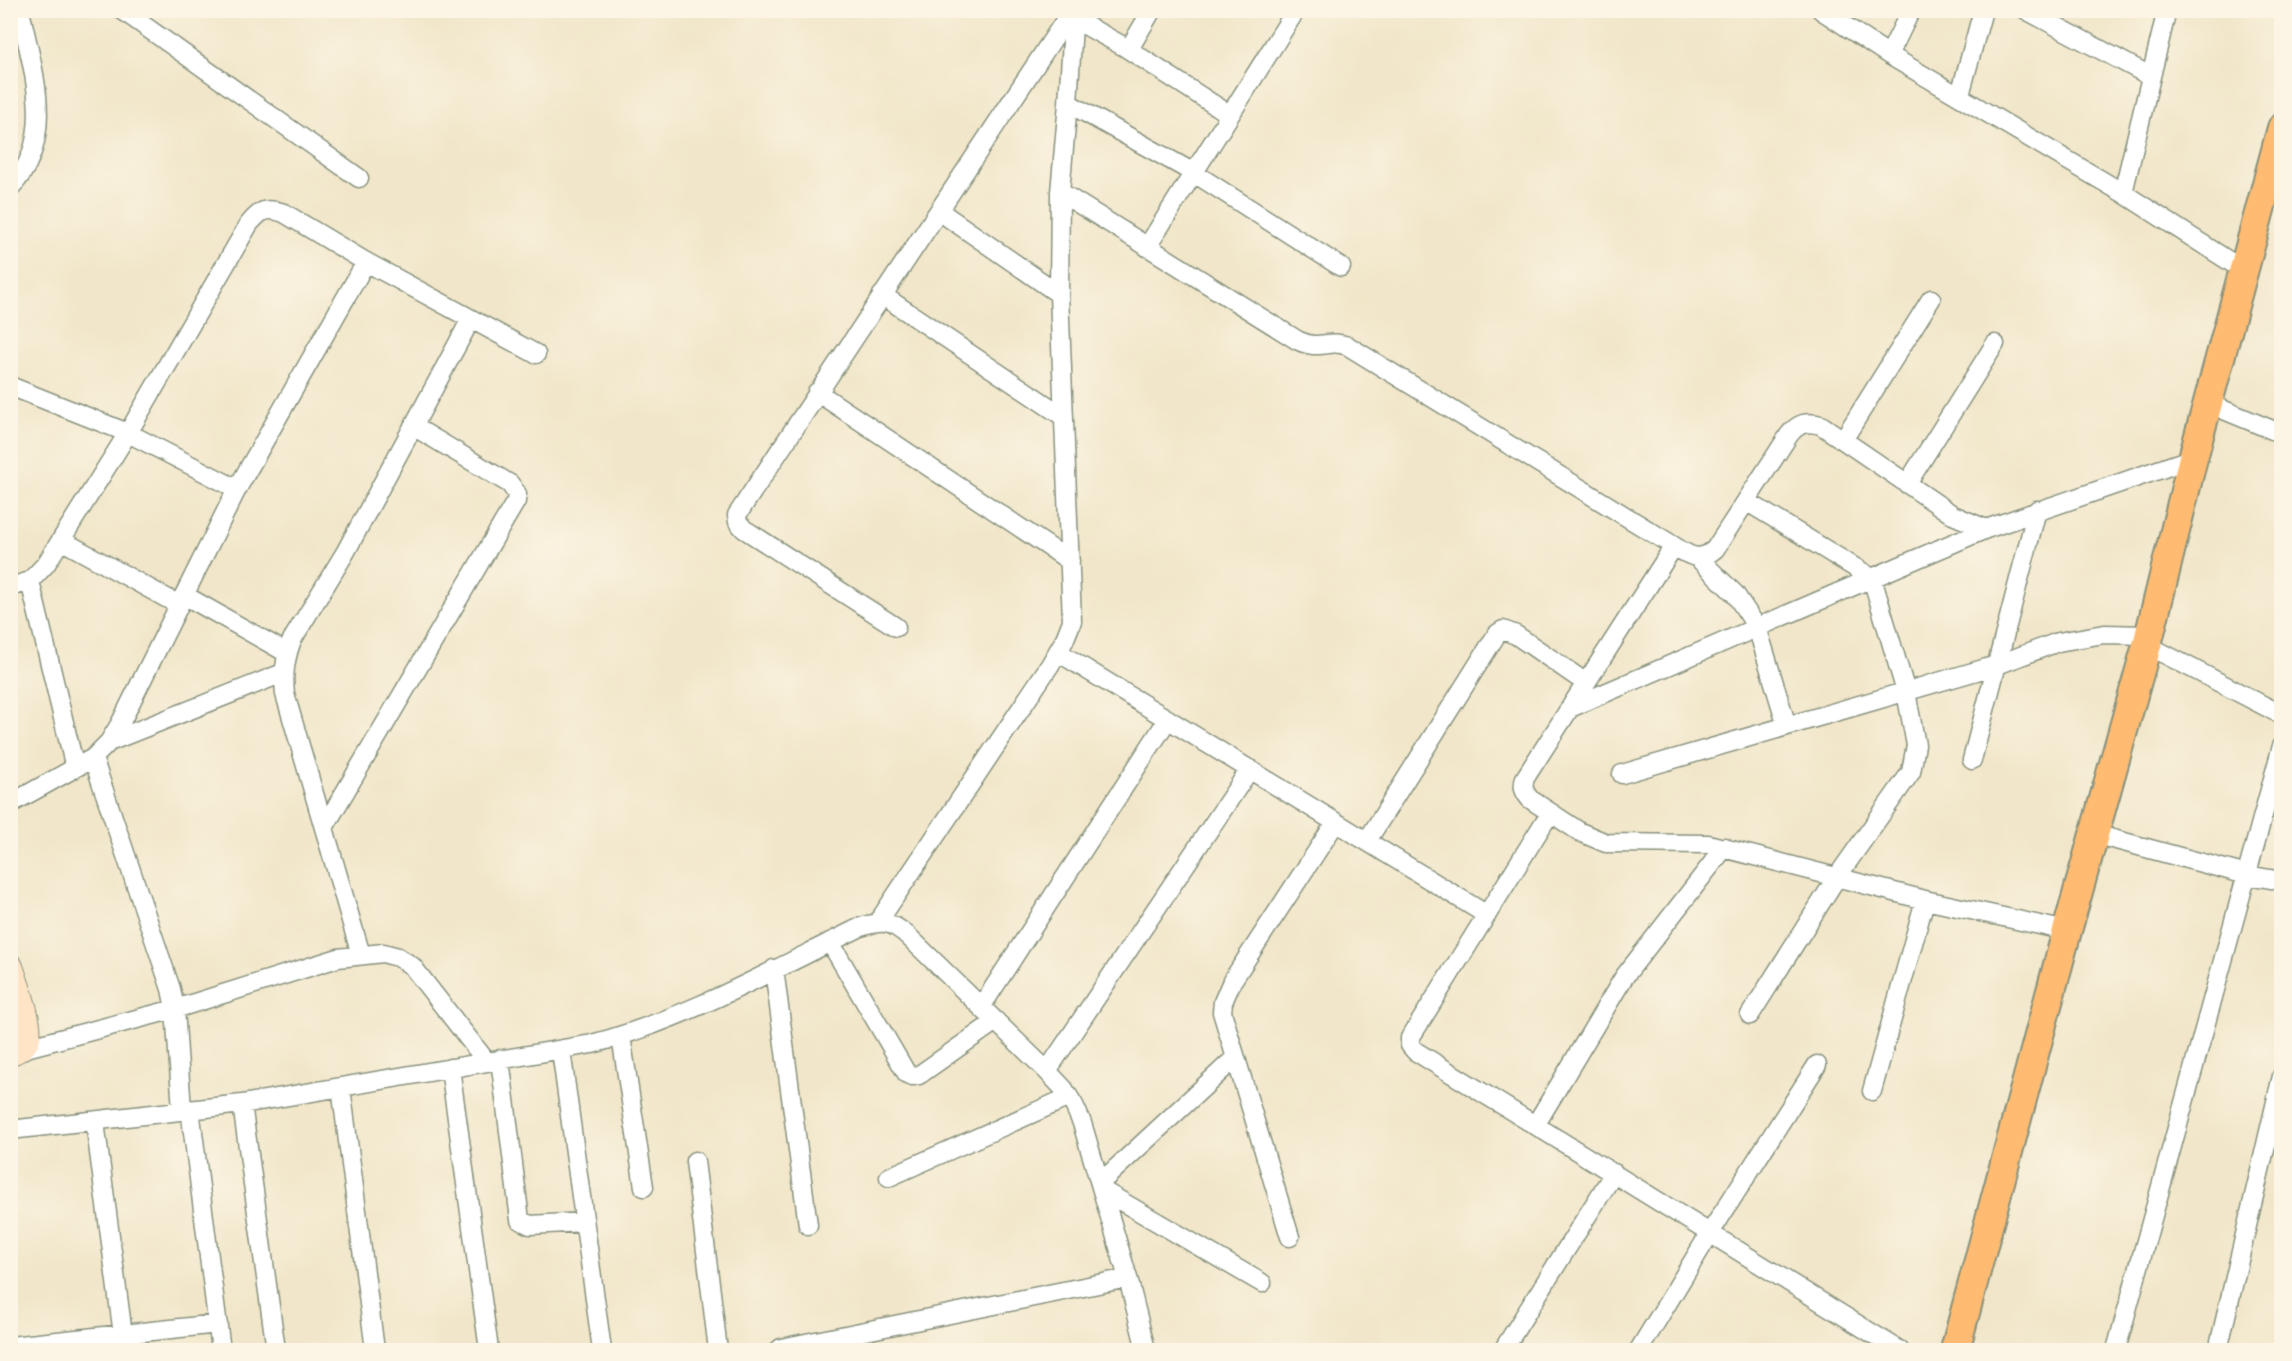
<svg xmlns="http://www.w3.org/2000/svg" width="2292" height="1361" font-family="'IM FELL Double Pica',serif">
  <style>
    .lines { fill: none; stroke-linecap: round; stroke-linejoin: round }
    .street-casing { stroke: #88927e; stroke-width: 21 }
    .secondary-casing { stroke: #88927e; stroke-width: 28 }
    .primary-casing { stroke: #88927e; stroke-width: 32 }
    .street { stroke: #fff; stroke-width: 18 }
    .secondary { stroke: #ffe4c6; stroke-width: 26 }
    .primary { stroke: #ffbb71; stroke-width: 28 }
  </style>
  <rect width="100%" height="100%" fill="#fcf5e5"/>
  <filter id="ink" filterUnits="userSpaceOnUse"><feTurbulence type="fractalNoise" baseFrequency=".0167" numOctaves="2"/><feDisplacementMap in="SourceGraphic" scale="12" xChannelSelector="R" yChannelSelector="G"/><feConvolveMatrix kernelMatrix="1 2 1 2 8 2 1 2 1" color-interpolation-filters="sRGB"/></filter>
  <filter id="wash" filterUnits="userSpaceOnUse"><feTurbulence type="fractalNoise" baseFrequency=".008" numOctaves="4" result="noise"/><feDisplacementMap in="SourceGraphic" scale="24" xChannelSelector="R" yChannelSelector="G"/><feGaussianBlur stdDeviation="1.35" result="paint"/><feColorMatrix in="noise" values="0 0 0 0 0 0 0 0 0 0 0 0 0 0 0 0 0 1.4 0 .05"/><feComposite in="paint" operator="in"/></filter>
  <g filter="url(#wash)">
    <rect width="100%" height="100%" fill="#f1e6c9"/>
  </g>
  <g filter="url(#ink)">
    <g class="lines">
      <g class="street-casing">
        <path id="street" d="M122,10L359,178
          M1821,10L1889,55L2123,193L2243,270
          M2026,10L2150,76
          M1074,19L1123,46L1132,44L1152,10
          M1123,46L1230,115
          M1889,55L1911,10
          M1960,95L1983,10
          M1068,103L1194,173L1341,267
          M10,188C58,139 32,68 20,10
          M1060,192L1297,340C1321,352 1327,338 1348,346L1674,546C1690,556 1699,563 1715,549L1789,435C1798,423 1807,421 1821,425L1953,515L1986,529L2193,458
          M2123,193L2167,10
          M939,211L1059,294
          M1147,247L1296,10
          M882,295L1064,417
          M10,386L128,433L237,489
          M817,392L1070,561
          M2207,403L2282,434
          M1843,440L1931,299
          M1907,484L1995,344
          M1746,501L1872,578L1906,692L1916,745L1911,772L1837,877L1750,1015
          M61,540L179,605
          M1674,546L1525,778C1522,787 1524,792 1530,799L1580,832L1606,843L1708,844L1925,900L2067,931
          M1697,557L1735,594L1757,627L1787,726
          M30,581L75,768
          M10,587L30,581L46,564L128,433L249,224C261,210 265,207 284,213L366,262L536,354
          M184,595L287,653
          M896,627L744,529L738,522L737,515L1072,10
          M2147,645L2282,715
          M1058,652L1487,915
          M1570,708L1986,529
          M109,742L283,673
          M93,758L171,989L175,1009L182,1110
          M1972,760L2037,510
          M1622,774L1997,665L2058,642L2104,634L2150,635
          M10,804L93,758L109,742L120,724L237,489L366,262
          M1550,813L1417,1027L1410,1038V1045L1415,1051L1899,1350
          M325,826L516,501L517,494L510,484L413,426
          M2094,834L2247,875L2282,881
          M1367,841L1497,634L1503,630L1516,635L1586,683
          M878,922L1050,665L1064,641L1072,621L1059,294L1060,192L1068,103L1074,10
          M830,942L907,1074L912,1076L919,1075L996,1021
          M361,955L285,694C283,674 285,659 292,640L345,553L471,319
          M774,969L808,1225
          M981,1007L1168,719
          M621,1036L644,1187
          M18,1050L175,1009L338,958L383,953L398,957L412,966L486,1061
          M561,1050L602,1350
          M500,1059L520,1220L530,1225L584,1222
          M450,1068L489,1350
          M1047,1071L1250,769
          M341,1087L375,1350
          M1872,1091L1925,900
          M242,1104L276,1350
          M190,1109L221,1350
          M95,1122L125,1350
          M1536,1124L1624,977L1725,847
          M10,1130L242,1104L592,1044C687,1019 774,969 861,927C883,920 891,921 908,936L1047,1071L1064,1089L1074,1105L1082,1123L1128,1278L1146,1350
          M695,1161L718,1350
          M889,1177L1069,1097
          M1100,1183L1235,1058
          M1102,1190L1262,1283
          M1290,1237L1222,1012L1223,1002L1232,981L1336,822
          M10,1346L218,1324
          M779,1350L781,1348L1128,1278
          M1503,1350L1614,1173
          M1639,1350L1710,1233L1817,1065
          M2116,1350L2282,746
          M2218,1350L2282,1076"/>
      </g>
      <g class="secondary-casing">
        <path id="secondary" d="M10,967C15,981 31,1025 27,1037C25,1045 18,1050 10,1052"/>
      </g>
      <g class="primary-casing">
        <path id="primary" d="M1955,1350L2067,931L2147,645L2193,458L2282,128"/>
      </g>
      <use href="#street" class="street"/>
      <use href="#secondary" class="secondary"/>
      <use href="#primary" class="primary"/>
    </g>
  </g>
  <rect width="2292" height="1361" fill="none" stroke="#fcf5e5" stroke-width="36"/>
</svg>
